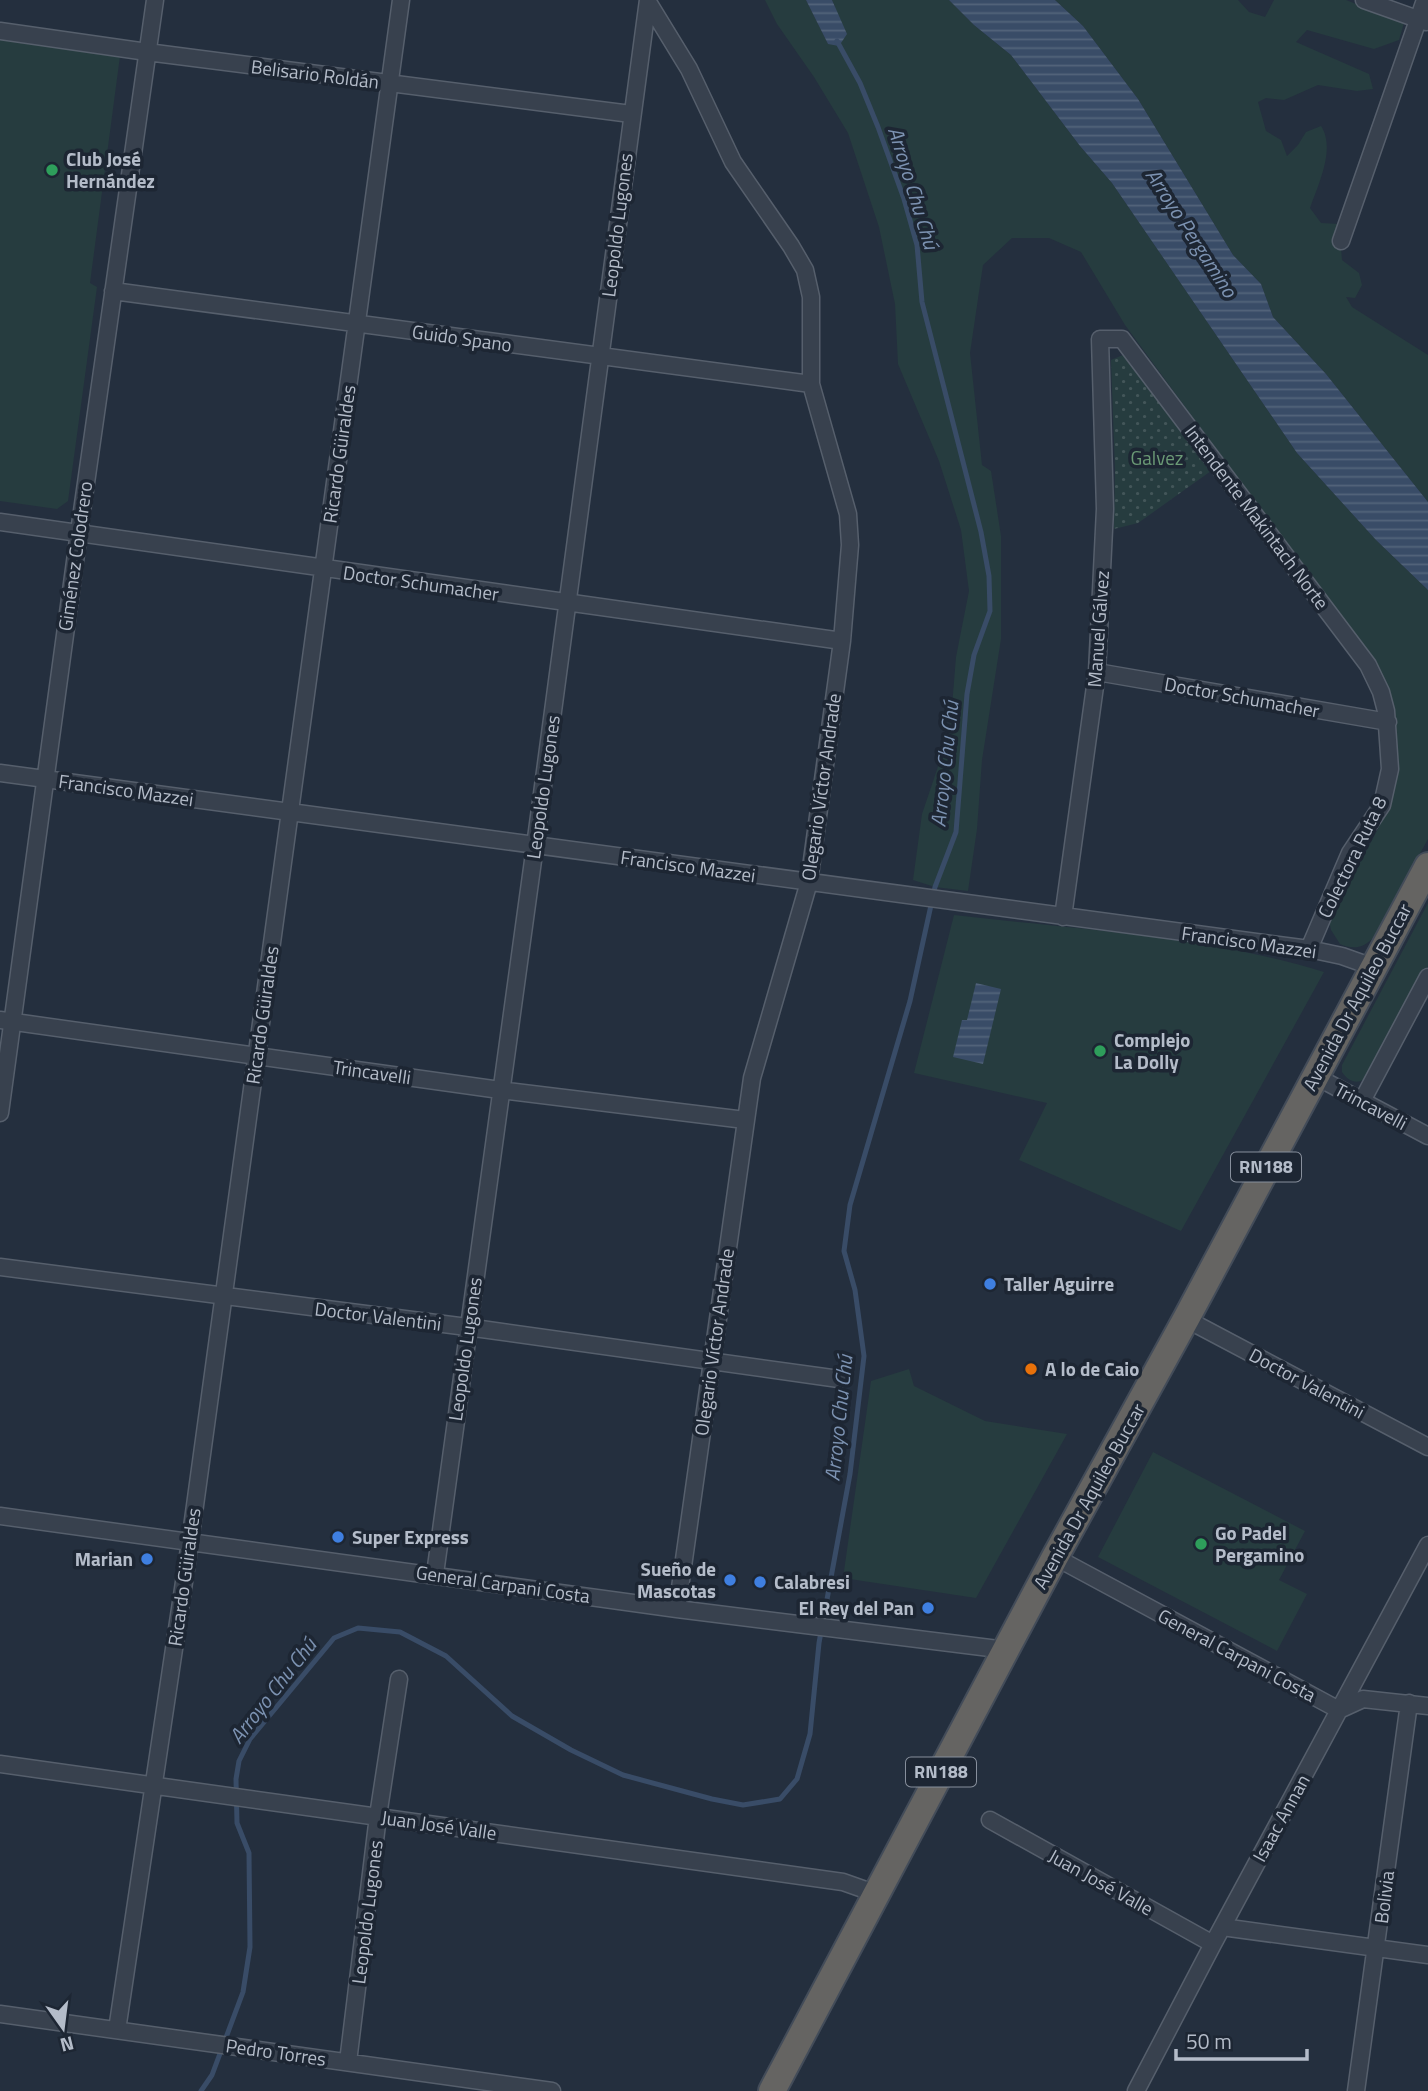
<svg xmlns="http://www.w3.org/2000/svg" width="1428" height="2091" font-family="'Titillium Web',sans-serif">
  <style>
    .grass { fill: #263c3f }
    .park { fill: url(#park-dots) }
    .water { fill: url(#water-rules) }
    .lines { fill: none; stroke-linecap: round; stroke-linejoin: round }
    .stream { stroke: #394c67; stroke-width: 5 }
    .minor-casing { stroke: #565f6c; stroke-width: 19 }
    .trunk-casing { stroke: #434c59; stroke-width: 30 }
    .minor { stroke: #38414e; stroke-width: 16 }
    .trunk { stroke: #656462; stroke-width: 26 }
    .leisure-dot { fill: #2e9e5b; stroke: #1d2633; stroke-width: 2.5 }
    .shop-dot { fill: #3f7fe0; stroke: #1d2633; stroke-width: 2.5 }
    .food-dot { fill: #e8710a; stroke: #1d2633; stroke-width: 2.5 }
    .labels { text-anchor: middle; stroke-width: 7; stroke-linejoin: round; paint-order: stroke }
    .shield { fill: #1d2633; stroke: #878f9c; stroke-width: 2 }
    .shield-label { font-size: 18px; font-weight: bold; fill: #b4bcc9 }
    .street-label { font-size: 19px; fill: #b4bcc9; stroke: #1d2633 }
    .poi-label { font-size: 19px; font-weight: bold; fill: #b4bcc9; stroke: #1d2633; text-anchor: start }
    .park-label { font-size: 19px; fill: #6b9a76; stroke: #1d2633 }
    .water-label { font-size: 21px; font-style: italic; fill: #7c92b1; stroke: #1d2633 }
  </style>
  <defs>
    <pattern id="park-dots" width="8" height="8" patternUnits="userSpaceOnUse" patternTransform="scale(1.75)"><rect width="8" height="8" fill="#263c3f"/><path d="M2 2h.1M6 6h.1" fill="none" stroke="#435659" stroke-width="1.8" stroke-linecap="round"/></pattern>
    <pattern id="water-rules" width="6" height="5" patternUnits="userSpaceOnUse" patternTransform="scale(1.75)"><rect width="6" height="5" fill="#394c67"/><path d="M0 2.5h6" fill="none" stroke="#53647b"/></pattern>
  </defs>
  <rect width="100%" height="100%" fill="#242f3e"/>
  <path class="grass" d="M765,0H806L828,44L835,6L832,0H949L974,25L1011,55L1080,146L1112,183L1297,453L1376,540L1428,590V839L1374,937C1364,948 1353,950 1340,944L1331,930L1329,921L1380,825L1394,785L1396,740L1387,694L1366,653L1125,325L1081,252L1049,238H1012L983,265L970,353L982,465L991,471L1001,536V639L982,760L977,829L968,891L935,887L913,880L922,814L950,731L956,657L969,591L961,530L939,461L898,364L895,304L879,227L848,133L814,77L777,24Z
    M1055,0H1238L1249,12L1265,17L1274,0H1346L1404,23L1399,40L1374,49L1307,30L1296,42L1369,74L1373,89L1357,91L1318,85L1284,100L1266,98L1258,102L1266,131L1281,140L1287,156L1298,145L1306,132L1321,126C1336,148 1318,185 1310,208L1321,223L1339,224L1342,260L1359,273L1362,285L1355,298L1346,297L1352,307L1428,355V502L1326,374L1273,317L1261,284L1233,255L1138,99L1083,26Z
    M0,38L120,56L90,283L97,287L68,501L57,509L0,501Z
    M1428,903V966L1373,1071C1364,1084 1351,1086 1342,1072V1065Z
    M954,915C1073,929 1209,936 1324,972L1181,1231L1019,1160L1047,1103L914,1073Z
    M909,1369L914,1386L985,1421L1067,1434L976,1598L843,1578L871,1381Z
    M1153,1452L1305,1531L1279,1580L1307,1594L1277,1651L1098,1557Z"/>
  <path class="park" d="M1123,355L1218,466L1138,523L1114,529L1115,470L1111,360Z"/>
  <path class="water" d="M806,0H832L847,34L839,46L828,44Z
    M949,0H1055L1083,26L1138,99L1233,255L1261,284L1273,317L1326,374L1428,502V590L1376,540L1297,453L1112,183L1080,146L1011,55L974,25Z
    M976,983L1001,989L983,1064L953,1057L962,1020H967Z"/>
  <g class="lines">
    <path class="stream" d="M201,2091L212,2075L243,1992L250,1947L249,1853L237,1823L236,1779L239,1761L250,1739L334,1638L358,1628L400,1632L446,1656L512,1716L571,1750L623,1775L712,1799L743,1805L780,1799L797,1779L810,1734L819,1643L850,1474L864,1356L855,1290L844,1251L850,1205L910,1001L935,887L956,832L967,694L974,655L990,611L989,576L981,532L922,302L917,245L904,199L878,127L860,83L837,41"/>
    <g class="minor-casing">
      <path id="minor" d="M1364,0L1426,22
        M648,2L689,69L733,162L791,246L805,270L811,297V384L848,514L850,545L842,641L809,882L752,1078L677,1609
        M0,31L147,52L631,114
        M1341,241L1425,0
        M113,291L811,384
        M0,522L842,641
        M1097,672L1388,722
        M0,773L1309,949L1342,956L1373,967
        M1063,917L1097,672L1105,509L1100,339H1122L1368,665L1381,692L1386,711L1390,769L1382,805L1350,853L1309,949
        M0,1020L500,1090L745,1120
        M1315,1076L1428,1136
        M1362,1101L1428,977
        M0,1113L79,532L155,0
        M0,1267L467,1327L839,1379
        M1186,1319L1428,1447
        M0,1516L677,1609L1006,1650
        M1055,1557L1339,1710
        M435,1574L535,846L648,0
        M1339,1710L1363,1699L1428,1706
        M0,1764L843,1882L877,1894
        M990,1820L1213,1944
        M1222,1927L1428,1955
        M0,2014L552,2091
        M117,2030L190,1542L401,0
        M348,2062L378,1816L399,1679
        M1136,2091L1213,1944L1428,1545
        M1356,2091L1409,1703"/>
    </g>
    <g class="trunk-casing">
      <path id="trunk" d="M772,2091L1055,1557L1186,1319L1428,866"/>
    </g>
    <use href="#minor" class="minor"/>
    <use href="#trunk" class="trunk"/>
  </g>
  <g class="leisure-dot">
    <circle cx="52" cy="170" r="7"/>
    <circle cx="1100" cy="1051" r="7"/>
    <circle cx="1201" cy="1544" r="7"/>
  </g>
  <g class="shop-dot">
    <circle cx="990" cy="1284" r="7"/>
    <circle cx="338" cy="1537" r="7"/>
    <circle cx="147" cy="1559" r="7"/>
    <circle cx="730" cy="1580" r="7"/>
    <circle cx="760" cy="1582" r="7"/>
    <circle cx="928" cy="1608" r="7"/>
  </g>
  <circle class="food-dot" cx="1031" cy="1369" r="7"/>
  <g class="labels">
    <g class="shield">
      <rect x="1231" y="1152.5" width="70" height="29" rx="5"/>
      <rect x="906" y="1757.5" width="70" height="29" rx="5"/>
    </g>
    <g class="shield-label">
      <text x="1266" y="1173">RN188</text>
      <text x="941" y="1778">RN188</text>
    </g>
    <g class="street-label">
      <text transform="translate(315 74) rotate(7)" y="7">Belisario Roldán</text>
      <text transform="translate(617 225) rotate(-83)" y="7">Leopoldo Lugones</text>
      <text transform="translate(462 338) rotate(8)" y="7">Guido Spano</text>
      <text transform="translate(339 454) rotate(-82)" y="7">Ricardo Güiraldes</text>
      <text transform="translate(1257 517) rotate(53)" y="7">Intendente Makintach Norte</text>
      <text transform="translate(75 556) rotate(-82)" y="7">Giménez Colodrero</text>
      <text transform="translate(421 583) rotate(8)" y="7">Doctor Schumacher</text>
      <text transform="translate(1098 629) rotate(-86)" y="7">Manuel Gálvez</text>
      <text transform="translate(1242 697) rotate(10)" y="7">Doctor Schumacher</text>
      <text transform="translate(543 787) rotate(-82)" y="7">Leopoldo Lugones</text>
      <text transform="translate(821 787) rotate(-82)" y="7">Olegario Víctor Andrade</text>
      <text transform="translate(126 790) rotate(8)" y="7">Francisco Mazzei</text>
      <text transform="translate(1352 857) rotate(-64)" y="7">Colectora Ruta 8</text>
      <text transform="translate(688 866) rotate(8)" y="7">Francisco Mazzei</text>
      <text transform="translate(1249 942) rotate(8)" y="7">Francisco Mazzei</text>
      <text transform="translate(1357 997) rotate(-62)" y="7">Avenida Dr Aquileo Buccar</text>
      <text transform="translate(262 1015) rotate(-82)" y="7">Ricardo Güiraldes</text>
      <text transform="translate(372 1072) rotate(8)" y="7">Trincavelli</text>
      <text transform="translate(1371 1106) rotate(28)" y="7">Trincavelli</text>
      <text transform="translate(378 1316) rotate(7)" y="7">Doctor Valentini</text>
      <text transform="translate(714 1342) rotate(-82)" y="7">Olegario Víctor Andrade</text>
      <text transform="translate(465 1349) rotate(-82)" y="7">Leopoldo Lugones</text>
      <text transform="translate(1307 1383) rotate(28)" y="7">Doctor Valentini</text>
      <text transform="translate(1089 1496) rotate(-61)" y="7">Avenida Dr Aquileo Buccar</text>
      <text transform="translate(184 1577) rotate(-82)" y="7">Ricardo Güiraldes</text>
      <text transform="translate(503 1584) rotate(8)" y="7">General Carpani Costa</text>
      <text transform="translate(1237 1655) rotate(28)" y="7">General Carpani Costa</text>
      <text transform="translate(1281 1818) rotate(-61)" y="7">Isaac Annan</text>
      <text transform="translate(439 1825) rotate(8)" y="7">Juan José Valle</text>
      <text transform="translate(1101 1882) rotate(29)" y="7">Juan José Valle</text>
      <text transform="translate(1384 1897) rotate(-83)" y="7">Bolivia</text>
      <text transform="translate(367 1912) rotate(-83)" y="7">Leopoldo Lugones</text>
      <text transform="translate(276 2052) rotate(8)" y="7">Pedro Torres</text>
    </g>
    <g class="poi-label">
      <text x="66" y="166">Club José<tspan x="66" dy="22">Hernández</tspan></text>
      <text x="1114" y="1047">Complejo<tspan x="1114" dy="22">La Dolly</tspan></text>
      <text x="1004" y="1291">Taller Aguirre</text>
      <text x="1045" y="1376">A lo de Caio</text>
      <text x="1215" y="1540">Go Padel<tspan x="1215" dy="22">Pergamino</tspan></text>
      <text x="352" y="1544">Super Express</text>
      <text x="133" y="1566" text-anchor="end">Marian</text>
      <text x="716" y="1576" text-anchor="end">Sueño de<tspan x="716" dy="22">Mascotas</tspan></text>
      <text x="774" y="1589">Calabresi</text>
      <text x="914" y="1615" text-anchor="end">El Rey del Pan</text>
    </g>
    <g class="park-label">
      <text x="1157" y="465">Galvez</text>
    </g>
    <g class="water-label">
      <text transform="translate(913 188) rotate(73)" y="7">Arroyo Chu Chú</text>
      <text transform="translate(1191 233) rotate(57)" y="7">Arroyo Pergamino</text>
      <text transform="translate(945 764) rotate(-84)" y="7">Arroyo Chu Chú</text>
      <text transform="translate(839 1418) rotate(-84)" y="7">Arroyo Chu Chú</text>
      <text transform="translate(273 1691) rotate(-52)" y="7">Arroyo Chu Chú</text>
    </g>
  </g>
  <g transform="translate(63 2028) rotate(166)" stroke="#1d2633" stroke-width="5" paint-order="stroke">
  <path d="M0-5L12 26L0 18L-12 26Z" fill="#b4bcc9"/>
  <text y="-10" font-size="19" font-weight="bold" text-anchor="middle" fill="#b4bcc9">N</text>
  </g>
  <path d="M1176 2049v10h131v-10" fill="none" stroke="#b4bcc9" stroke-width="3.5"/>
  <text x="1186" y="2049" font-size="21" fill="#b4bcc9" stroke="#1d2633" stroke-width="5" paint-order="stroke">50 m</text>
</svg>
